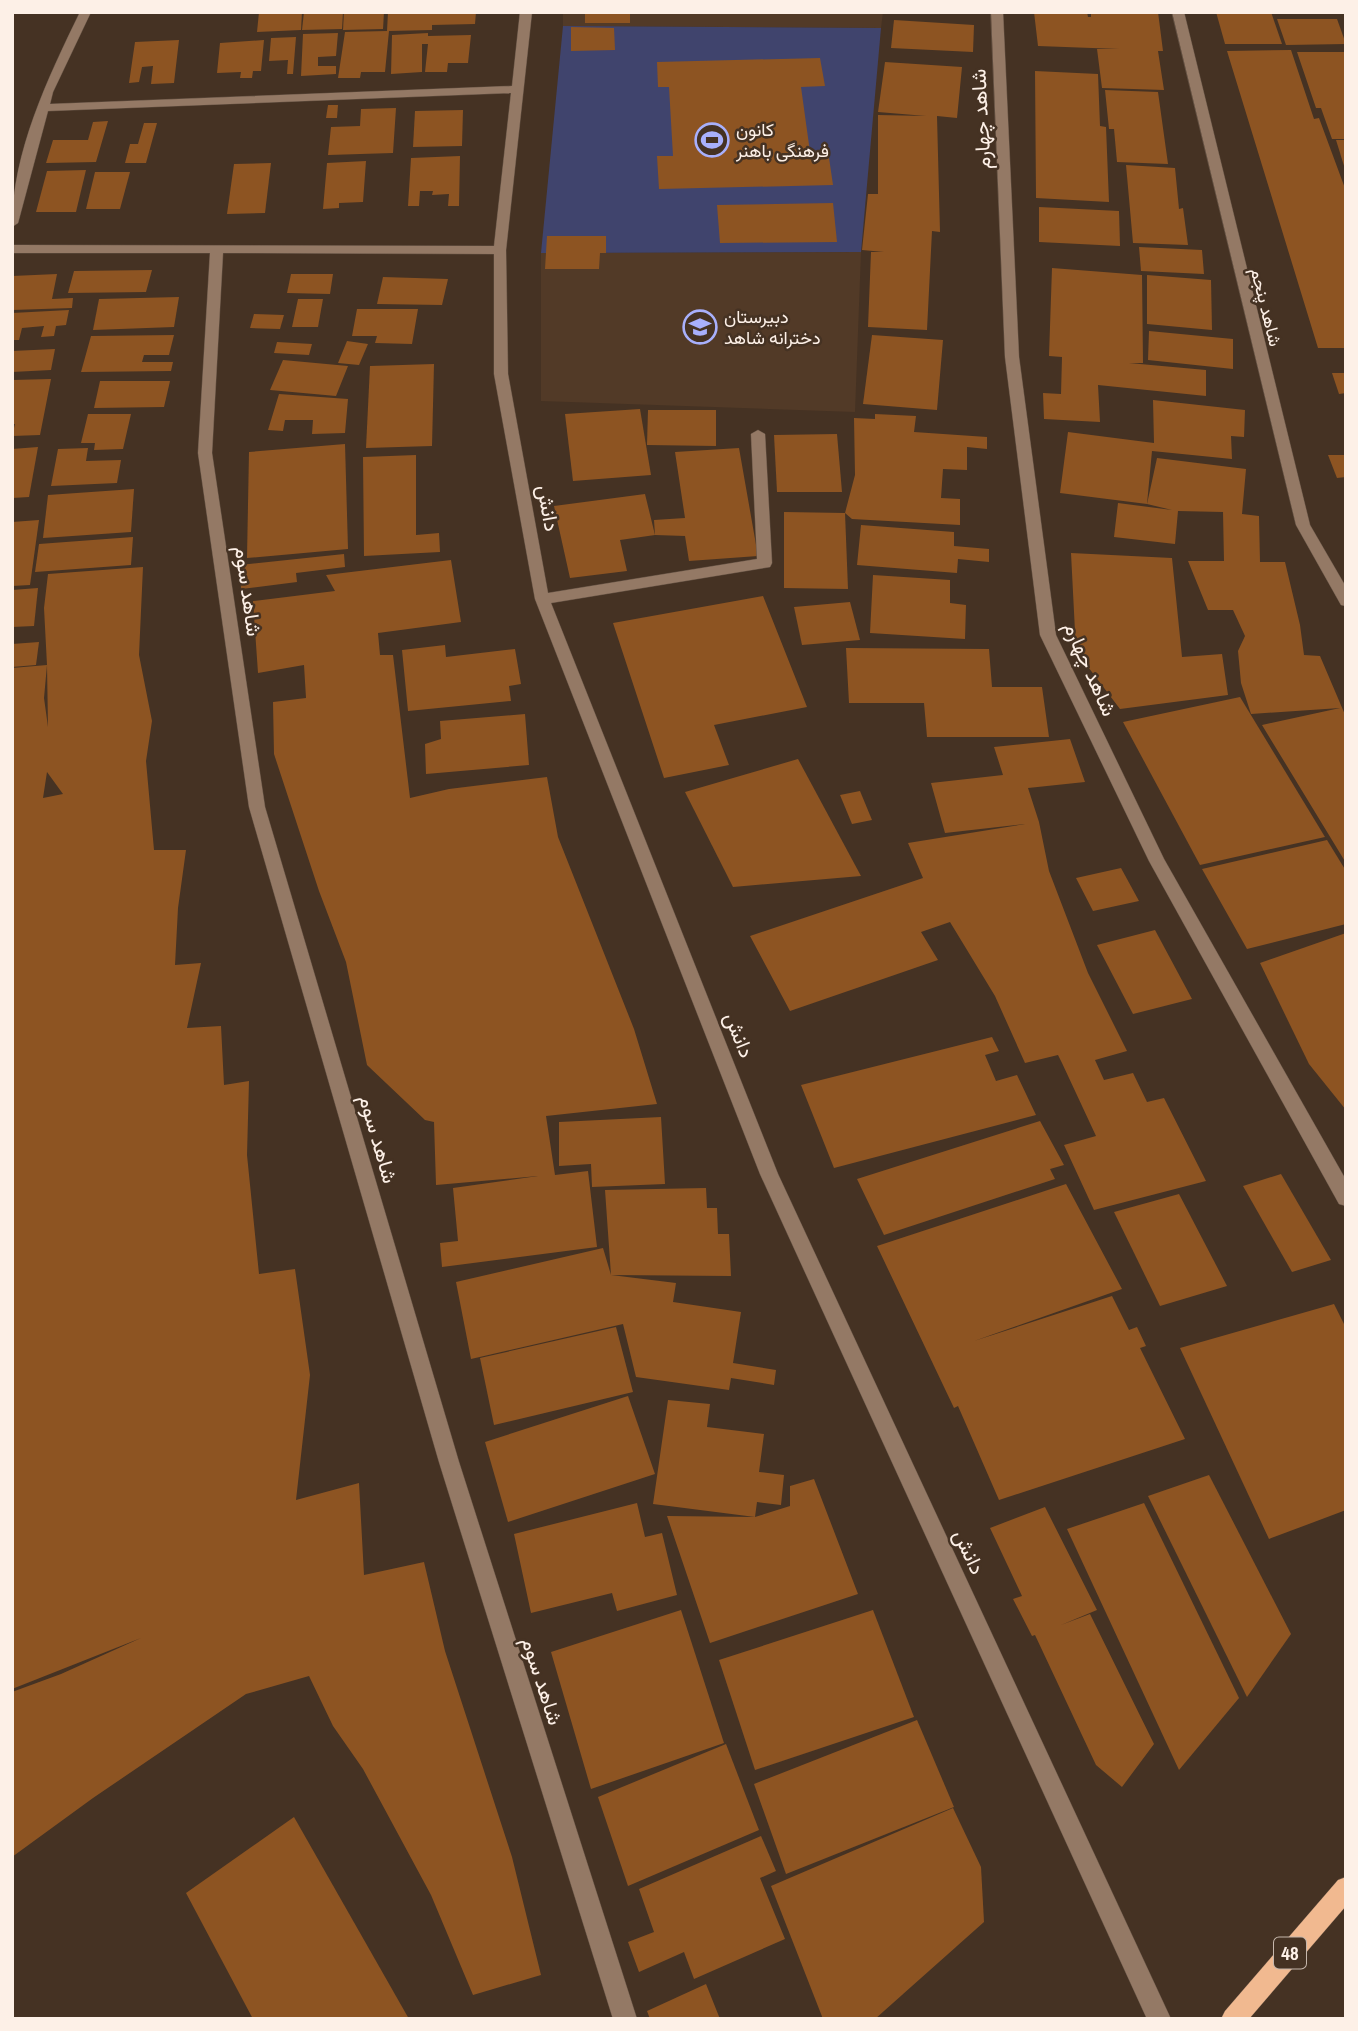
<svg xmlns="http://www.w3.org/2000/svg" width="1358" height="2031" font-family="'Archivo Narrow',Vazirmatn,sans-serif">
	<rect width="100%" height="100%" fill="#453223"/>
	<g fill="#523a27">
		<path d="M563 12H883L881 28 563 26Z"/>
		<path d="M861 252 855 412 541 401V253Z"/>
	</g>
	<path fill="#40446d" d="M563 26 881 28 861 252 541 253Z"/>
	<g fill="#8d5422" fill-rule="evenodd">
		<path d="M259 12H302L301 30 257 32Z"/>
		<path d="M304 12H343L342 29 302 30Z"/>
		<path d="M344 12H384L383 29 343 30Z"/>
		<path d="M388 12H476L475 24 432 25V30L389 31 385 72H361L360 78H338L345 32 387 31Z"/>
		<rect x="585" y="12" width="45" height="11"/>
		<path d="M1034 12H1087L1088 17H1091V12H1158L1163 51H1158L1164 90 1102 88 1097 49H1119L1038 46Z"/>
		<path d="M1216 12H1271L1282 44H1225Z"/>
		<path d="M1277 19H1337L1346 44 1286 45Z"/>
		<path d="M894 20 974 25 973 52 891 48Z"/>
		<path d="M571 27 614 28 615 50 571 51Z"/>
		<path d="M338 33 336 56 318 57V66H336V74L301 76 303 34Z"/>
		<path d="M428 33V36L471 35 468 63H448L447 72H425L428 44H422V72L391 74 392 35Z"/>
		<path d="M296 37 293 74H287L288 60 269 61 271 38Z"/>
		<path d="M179 40 174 83 151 84 153 66 142 67 139 82 129 83 135 42Z"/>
		<path d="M264 40 261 71H253L252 78H240L241 72 217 73 220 43Z"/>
		<path d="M1291 50 1314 119 1319 118 1346 191V348H1318L1227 51Z"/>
		<path d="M1297 52H1346V139H1332L1321 108H1316Z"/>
		<path d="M820 58 825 86 801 87 810 152 828 151 833 185 659 189 657 156H673L669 87H658L657 62Z"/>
		<path d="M885 62 962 67 957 118 937 116 940 232 932 231 927 330 868 327 871 252H884L862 250 868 194H878V115L926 116 878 112Z"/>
		<path d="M1035 71 1098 74 1100 126 1106 127 1109 202 1036 198Z"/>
		<path d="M1105 90 1158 92 1168 164 1117 162 1114 129H1109Z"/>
		<path d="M328 105H338L337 118H326Z"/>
		<path d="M396 108 393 153 328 155 331 127 360 126 361 109Z"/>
		<path d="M463 110 462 146 413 147 415 111Z"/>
		<path d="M108 121 96 162 46 163 53 140H88L93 122Z"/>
		<path d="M144 123H157L146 163H125L130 144H138Z"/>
		<path d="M1336 140H1346V169H1345Z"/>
		<path d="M460 156 459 206H448L449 194 432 195 433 191H420L419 206H408L411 158Z"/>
		<path d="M366 161 363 202 339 203V208L323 209 327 163Z"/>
		<path d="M271 163 265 213 227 214 234 164Z"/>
		<path d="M1126 165 1175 168 1179 209 1183 208 1188 245 1133 243Z"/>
		<path d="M86 170 76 212H36L47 171Z"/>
		<path d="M95 172H130L120 209H86Z"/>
		<path d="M833 203 837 242 720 243 717 205Z"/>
		<path d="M1039 207 1119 211 1120 246 1039 242Z"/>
		<path d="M547 236H606V253H600L599 269H545Z"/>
		<path d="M1139 247 1202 250 1204 274 1141 271Z"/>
		<path d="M1052 268 1142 275 1143 363H1129L1206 370V396L1098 385 1100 422 1044 419 1043 393 1061 394 1062 357 1049 356Z"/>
		<path d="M152 270 146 292 68 293 74 271Z"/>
		<path d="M57 274 52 299 73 298 72 308 12 310V276Z"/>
		<path d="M291 274H333L330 294 287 293Z"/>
		<path d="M1147 275 1211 280 1212 330 1147 324Z"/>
		<path d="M383 277 448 279 442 305 377 304Z"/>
		<path d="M179 297 174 327 93 330 99 299Z"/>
		<path d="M298 299H323L318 327H292Z"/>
		<path d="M357 309H418L412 344 375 343 377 336H352Z"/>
		<path d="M69 310 66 325 56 326 54 336 41 337 44 326 22 328 19 340H12V313Z"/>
		<path d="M254 314 284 315 280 329 250 328Z"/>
		<path d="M1149 331 1233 339V369L1148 360Z"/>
		<path d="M174 335 169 355H144L142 362H173L171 371 81 372 91 336Z"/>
		<path d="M872 335 943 340 937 410 863 404Z"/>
		<path d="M347 341 368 344 359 365 338 363Z"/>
		<path d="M277 342 312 344 309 355 274 353Z"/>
		<path d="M55 349 51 370 12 372V351Z"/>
		<path d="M283 360 348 366 336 396 270 390Z"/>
		<path d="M434 364 432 446 366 448 370 366Z"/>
		<path d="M1332 373H1346V393L1339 394Z"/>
		<path d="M51 379 40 435 12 436 15 424H12V380Z"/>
		<path d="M100 381H170L164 407 94 408Z"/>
		<path d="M279 394 348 399 345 433 312 434 313 420H285L283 431 268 430Z"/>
		<path d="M1153 400 1245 410 1244 437 1231 436 1232 459 1152 451 1147 504 1060 493 1068 432 1154 443Z"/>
		<path d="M640 409 651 475 573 481 565 414Z"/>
		<path d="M648 410H716V446L647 445Z"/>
		<path d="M88 414H131L123 449 94 450 95 443H81Z"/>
		<path d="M875 414 916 416 914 432 987 437V449L967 447V470L943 469 941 498 960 499V525L852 519 845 513 855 475 854 418 875 419Z"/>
		<path d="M837 434 842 492H777L774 435Z"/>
		<path d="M345 444 348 549 247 558 249 452Z"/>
		<path d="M38 447 29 497 12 498V449Z"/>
		<path d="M88 448 86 461 121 460 117 483 51 486 58 449Z"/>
		<path d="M739 448 758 556 689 561 685 536 655 535 654 520 685 518 675 452Z"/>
		<path d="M416 455V535L439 533 440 552 364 556 363 457Z"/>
		<path d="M1328 455H1346V477L1337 478Z"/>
		<path d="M1157 458 1246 469 1242 514 1259 516 1260 562H1285L1300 625 1304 655 1320 656 1346 717V863L1262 725 1340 708 1251 714 1241 683 1238 651 1245 636 1233 610H1208L1188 561H1224L1223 512 1178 511 1175 544 1114 537 1118 503 1172 510 1147 504Z"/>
		<path d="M134 489 131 532 43 538 48 495Z"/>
		<path d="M645 494 655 535 620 540 627 571 570 578 554 506Z"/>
		<path d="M784 512 845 513 848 589 784 588Z"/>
		<path d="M39 520 30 585 12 586V522Z"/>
		<path d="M861 525 954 532V546L989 549V562L958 559 957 573 857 565Z"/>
		<path d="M133 537 131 565 35 572 39 544Z"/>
		<path d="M1071 553 1172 558 1182 657 1222 654 1228 695 1120 709 1076 651Z"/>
		<path d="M344 554 345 567 296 573 297 582 241 589 240 565Z"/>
		<path d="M451 560 461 622 378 633 380 655H393L410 798 449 789 547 777 558 837 634 1029 657 1104 546 1116 555 1175 588 1171 597 1247 442 1267 440 1243 458 1241 453 1188 538 1176 436 1185 434 1122 425 1120 367 1065 346 962 319 891 274 754 273 702 306 698 304 665 258 673 253 601 335 591 326 575Z"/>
		<path d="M143 567 139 655 152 721 146 761 154 850H186L178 908 175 965 201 963 187 1028 221 1026 224 1085 249 1081 247 1155 259 1274 295 1269 310 1375 296 1500 359 1483 364 1575 424 1562 445 1651 512 1857 541 1975 473 1995 431 1895 363 1769 333 1726 309 1676 246 1694 93 1798 12 1857V1692L61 1674 141 1638 12 1689V668L47 665 44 698 48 727 47 665 44 608 48 574ZM47 772 63 794 43 798Z"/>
		<path d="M873 575 950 580V603L966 605 965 639 870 633Z"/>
		<path d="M38 588 34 626 12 627V590Z"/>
		<path d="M763 596 807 707 714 725 729 765 664 778 613 623Z"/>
		<path d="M850 602 860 640 802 645 794 607Z"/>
		<path d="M39 642 36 665 12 667V644Z"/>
		<path d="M445 645 446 657 515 649 521 684 509 686 511 701 408 711 402 650Z"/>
		<path d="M846 648 989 649 992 687H1042L1049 737H927L924 703H849Z"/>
		<path d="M1240 697 1325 837 1200 865 1123 722Z"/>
		<path d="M525 714 529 765 426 774 425 744 441 739 440 721Z"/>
		<path d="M1070 739 1085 782 1028 788 1039 822 1049 871 1088 973 1127 1051 1095 1060 1104 1080 1133 1073 1147 1102 1164 1098 1206 1181 1094 1210 1064 1145 1096 1136 1062 1063 1058 1055 1025 1063 995 996 950 922 921 932 938 960 790 1011 750 936 923 878 908 843 1025 824 945 833 931 783 1003 775 994 747Z"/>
		<path d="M798 759 861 876 733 887 685 792Z"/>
		<path d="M860 791 872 820 852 824 840 795Z"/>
		<path d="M1327 840 1346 871V924L1247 949 1202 869Z"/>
		<path d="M1121 868 1139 901 1093 911 1076 878Z"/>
		<path d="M1155 930 1192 999 1133 1014 1097 945Z"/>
		<path d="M1346 933V1110L1309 1064 1260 963Z"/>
		<path d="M992 1037 999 1051 985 1055 996 1081 1017 1075 1036 1115 834 1168 801 1085Z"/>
		<path d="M661 1117 665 1184 592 1187 591 1164 559 1166V1122Z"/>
		<path d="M1040 1121 1064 1165 1050 1169 1055 1179 884 1235 857 1179Z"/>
		<path d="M1281 1174 1331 1260 1292 1272 1243 1186Z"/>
		<path d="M1066 1184 1122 1289 974 1341 1112 1296 1129 1330 1137 1327 1146 1346 1140 1348 1185 1439 999 1500 958 1406 954 1408 877 1246Z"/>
		<path d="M706 1188 707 1208H717L718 1234H729L731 1276 611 1275 676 1283 673 1302 741 1312 733 1363 776 1370 774 1385 731 1378 729 1390 636 1377 623 1324 471 1359 456 1282 603 1248 611 1275 605 1190Z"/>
		<path d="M1179 1194 1227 1286 1160 1306 1114 1212Z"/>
		<path d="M1334 1304 1346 1328V1510L1269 1539 1180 1348Z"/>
		<path d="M616 1327 633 1392 494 1425 480 1358Z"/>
		<path d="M628 1396 655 1474 508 1522 485 1442Z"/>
		<path d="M668 1400 710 1404 707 1427 764 1434 759 1472 784 1475 781 1505 757 1502 755 1517 790 1506V1486L814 1479 858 1594 710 1643 667 1516 755 1517 653 1504Z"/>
		<path d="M1209 1475 1291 1634 1247 1697 1148 1496Z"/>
		<path d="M637 1503 645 1537 662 1533 677 1595 617 1611 612 1593 531 1613 514 1534Z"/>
		<path d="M1144 1503 1239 1698 1179 1770 1067 1529Z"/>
		<path d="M1045 1507 1097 1610 1061 1625 1090 1614 1154 1744 1122 1787 1096 1765 1035 1635 1032 1636 1013 1599 1022 1596 990 1528Z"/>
		<path d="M681 1610 724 1743 591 1789 551 1652Z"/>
		<path d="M873 1610 914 1717 755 1770 719 1660Z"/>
		<path d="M917 1720 954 1807 786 1874 754 1784Z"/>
		<path d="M726 1744 759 1830 628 1886 598 1797Z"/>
		<path d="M953 1808 981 1867 984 1922 875 2019H823L771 1886Z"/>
		<path d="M294 1817 409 2019H253L186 1893Z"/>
		<path d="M761 1836 776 1871 760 1878 785 1939 694 1979 684 1952 639 1972 628 1942 654 1932 639 1889Z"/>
		<path d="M706 1984 720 2019H650L647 2011Z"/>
	</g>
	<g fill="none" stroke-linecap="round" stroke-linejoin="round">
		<defs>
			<g id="minor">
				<path d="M80 12H91L53 92 50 104 512 86 520 12H532L506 250 508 374 548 593 757 559 751 434 758 430 765 434 772 563 770 567 551 603 778 1174 1171 2019H1147L760 1174 535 599 494 374V254L223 253 212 453 265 807 459 1462 637 2019H613L439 1462 249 807 198 453 210 253H12V245L494 246 511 93 48 111 18 223 12 227C12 152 48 78 80 12Z"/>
				<path d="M991 12H1003L1019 357 1056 635 1164 859 1346 1180V1206L1339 1204 1149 861 1040 635 1005 357Z"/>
				<path d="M1172 12H1184L1310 525 1346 587V606L1341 605 1296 525Z"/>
			</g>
			<path id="major" d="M1346 1877V1906L1249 2019H1221L1225 2011 1338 1880Z"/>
		</defs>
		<use href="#minor" stroke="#625042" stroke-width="1"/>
		<use href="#major" stroke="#625042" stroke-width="1"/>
		<use href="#minor" fill="#947965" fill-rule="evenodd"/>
		<use href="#major" fill="#f1b990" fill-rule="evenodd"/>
	</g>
	<defs>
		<symbol id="stadium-ring" viewBox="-11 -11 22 22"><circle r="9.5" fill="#453223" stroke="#a8b0fc" stroke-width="1.5"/><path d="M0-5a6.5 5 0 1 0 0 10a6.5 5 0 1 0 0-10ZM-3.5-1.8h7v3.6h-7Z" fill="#a8b0fc"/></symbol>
		<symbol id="school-ring" viewBox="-11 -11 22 22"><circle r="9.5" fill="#453223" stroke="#a8b0fc" stroke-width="1.5"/><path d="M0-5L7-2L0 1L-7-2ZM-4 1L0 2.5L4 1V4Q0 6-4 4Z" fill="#a8b0fc"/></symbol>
	</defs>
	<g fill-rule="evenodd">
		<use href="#stadium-ring" x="693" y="121" width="38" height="38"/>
		<use href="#school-ring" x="681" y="308" width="38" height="38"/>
	</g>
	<g text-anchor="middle" stroke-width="5" stroke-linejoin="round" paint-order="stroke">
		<g font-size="18" fill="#fdf0e7" stroke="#453223" text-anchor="start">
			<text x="736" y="136">کانون<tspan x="736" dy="21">فرهنگی باهنر</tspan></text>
			<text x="724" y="323">دبیرستان<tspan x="724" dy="21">دخترانه شاهد</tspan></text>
		</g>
		<g font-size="18" fill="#fdf0e7" stroke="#453223">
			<text transform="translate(1266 307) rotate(76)" y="6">شاهد پنجم</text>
		</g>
		<rect fill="#453223" stroke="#c6b7ac" stroke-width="2" x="1274" y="1937.5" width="32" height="31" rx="5"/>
		<g font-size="19" font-weight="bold" fill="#fdf0e7">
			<text x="1290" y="1960">48</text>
		</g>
		<g font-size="21" fill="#fdf0e7" stroke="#453223">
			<text transform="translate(981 119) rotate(-93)" y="7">شاهد چهارم</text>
			<text transform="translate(548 508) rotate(80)" y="7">دانش</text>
			<text transform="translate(248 591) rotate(82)" y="7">شاهد سوم</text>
			<text transform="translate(1090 669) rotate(66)" y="7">شاهد چهارم</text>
			<text transform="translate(739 1035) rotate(68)" y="7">دانش</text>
			<text transform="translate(378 1139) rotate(74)" y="7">شاهد سوم</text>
			<text transform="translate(969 1552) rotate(65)" y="7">دانش</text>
			<text transform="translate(542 1681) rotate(72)" y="7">شاهد سوم</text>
		</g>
	</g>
	<rect width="1358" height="2031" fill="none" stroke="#fdf0e7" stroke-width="28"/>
</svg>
